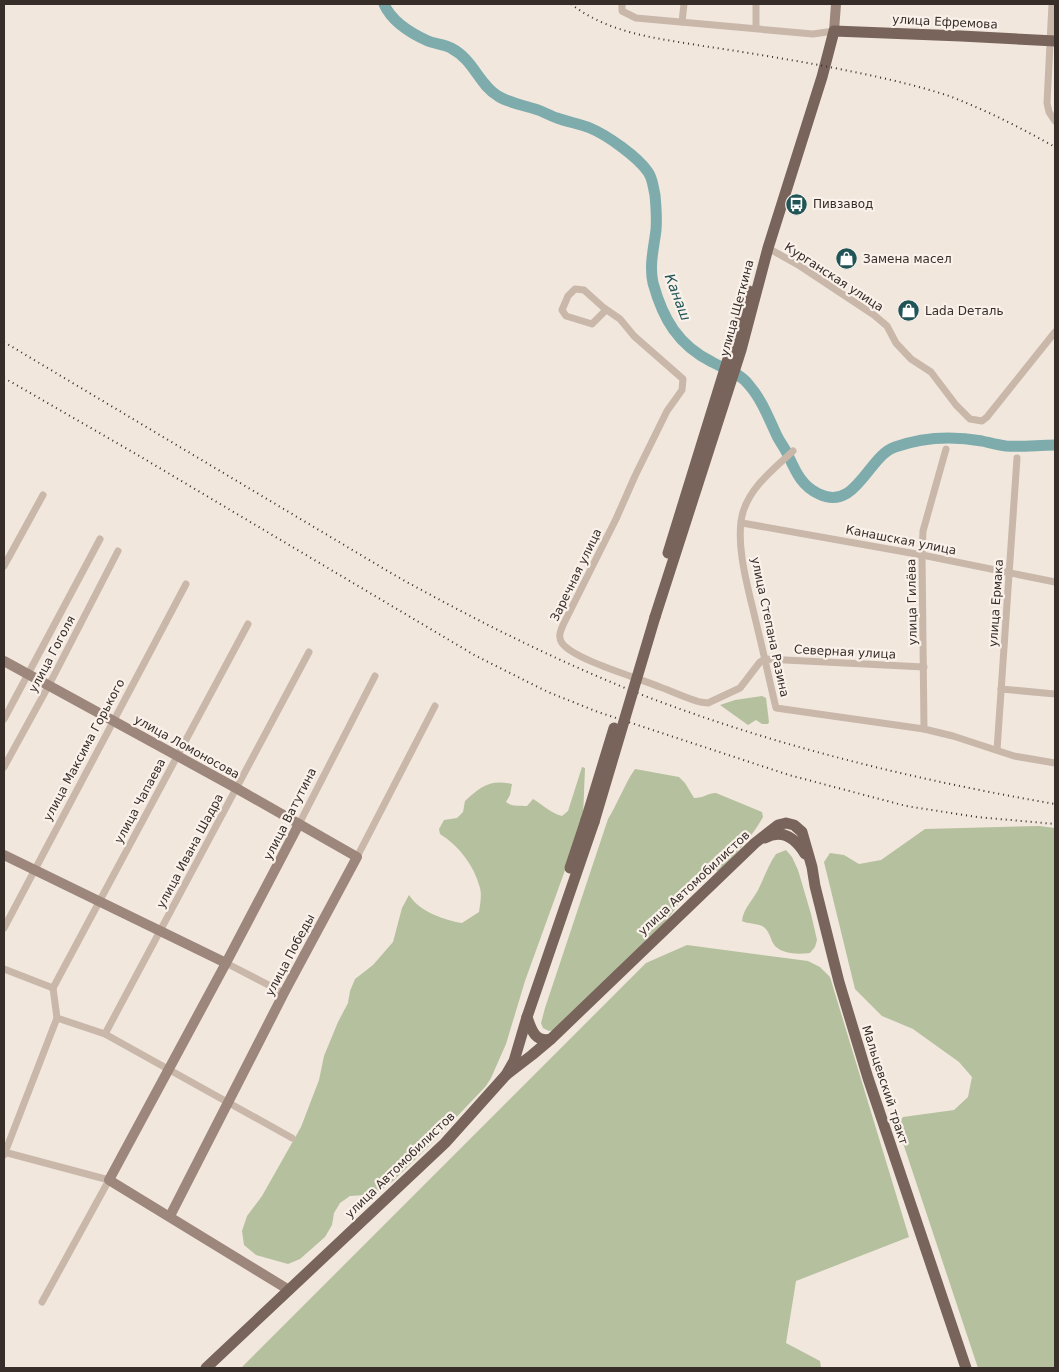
<svg xmlns="http://www.w3.org/2000/svg" width="1059" height="1372" font-family="'DejaVu Sans',sans-serif">
	<rect width="100%" height="100%" fill="#f1e7dd"/>
	<g fill="#b5c09e">
		<path d="M762 696 766 698 769 722 768 724H762L756 720 748 725 720 705 735 700Z"/>
		<path d="M582 767 585 768 583 817 577 837 525 981 506 1044 491 1078 486 1086 429 1146 392 1182 378 1192 366 1195 350 1196 340 1203 334 1213 332 1225 325 1237 300 1259 288 1264 256 1255 244 1245 242 1231 247 1216 262 1196 301 1127 319 1080 324 1056 338 1022 348 1003 350 991 355 979 373 965 393 942 402 908 409 895C420 912 444 920 462 923L479 912C480 905 482 895 480 888 474 865 459 846 440 834L439 829 444 820 457 818 463 812 465 801C480 787 490 779 512 784L510 795 506 802C512 807 520 805 527 806L533 799C543 805 551 813 562 816L568 811Z"/>
		<path d="M635 769 679 777 685 783 694 798C704 798 708 793 716 793L762 812 763 817C751 838 736 854 719 871L700 872 692 878 686 893 668 919 555 1030 549 1031 543 1028 541 1023 545 1008 608 819C618 803 624 785 635 769Z"/>
		<path d="M1039 826 1055 828V1368H978L897 1125 903 1117 954 1110 968 1097 972 1077 959 1062 913 1029 882 1016 855 989 824 862 830 853 844 855 859 864 881 860 925 829Z"/>
		<path d="M786 850 792 857 798 870 811 914 817 940 815 947 810 953C799 954 784 955 775 946 770 940 770 930 762 926 756 923 748 924 742 921 743 908 755 898 760 886 765 875 769 864 776 854Z"/>
		<path d="M687 945 808 961 820 967 830 977 909 1237 796 1281 786 1343 820 1361 821 1368H241L646 963Z"/>
	</g>
	<g fill="none" stroke-linecap="round" stroke-linejoin="round">
		<path stroke="#7eacad" stroke-width="11" d="M384 4C392 22 410 33 428 41 435 44 444 44 451 48 474 60 479 85 498 96 509 103 523 105 535 109 543 111 550 116 557 118 568 122 580 124 590 128 607 135 638 157 648 172 653 179 653 187 655 195 656 206 657 218 656 230 654 247 649 265 653 283 663 319 678 345 712 362 725 369 740 373 749 385 762 400 769 419 777 436 780 442 784 447 787 453 795 470 801 486 819 494 856 512 868 456 895 447 923 437 954 436 982 441 991 443 998 445 1006 446 1022 447 1039 445 1055 445"/>
		<g stroke="#c9b7aa" stroke-width="7">
			<path d="M622 4V11L636 18 813 34 834 31"/>
			<path d="M1052 4 1047 103 1049 112 1055 121"/>
			<path d="M682 22 684 4"/>
			<path d="M756 28V4"/>
			<path d="M768 248 800 266 874 315 887 326 896 343 911 359 931 372 956 405 970 419 982 421 987 417 1055 332"/>
			<path d="M606 310 592 324 566 316 562 310 568 296 575 289 584 290 604 308 620 319 634 336 683 379 682 390 667 411 635 476 616 519 563 625C560 632 558 637 562 643 574 660 639 678 660 687 674 692 686 698 700 702L708 703 740 688 760 662 765 659 924 667"/>
			<path d="M793 451C774 469 751 486 743 512 734 543 749 591 756 622 763 650 769 679 776 708L924 729 953 736 1014 756 1055 763"/>
			<path d="M742 523 922 555 1055 582"/>
			<path d="M4 566 43 495"/>
			<path d="M1001 689 1055 694"/>
			<path d="M4 719 100 539"/>
			<path d="M924 729 922 555 923 531 946 449"/>
			<path d="M997 750 1017 458"/>
			<path d="M4 767 49 685 118 551"/>
			<path d="M299 824 375 676"/>
			<path d="M357 857 435 706"/>
			<path d="M4 928 186 584"/>
			<path d="M226 963 284 993"/>
			<path d="M4 969 53 988"/>
			<path d="M53 988 248 624"/>
			<path d="M53 988 57 1018 105 1034 292 1138"/>
			<path d="M105 1034 309 652"/>
			<path d="M4 1152 109 1180 42 1302"/>
			<path d="M4 1155 57 1018"/>
		</g>
		<g stroke="#9d867b" stroke-width="10">
			<path d="M834 31 836 4"/>
			<path d="M4 661 236 788 357 857 285 991 170 1216"/>
			<path d="M4 855 226 963"/>
			<path d="M289 1290 109 1180 226 963 299 824"/>
		</g>
		<g stroke="#78645b" stroke-width="11">
			<path d="M668 553 749 291"/>
			<path d="M655 617 741 350 768 248 822 77 834 31 961 36 1055 41"/>
			<path d="M765 838C783 828 796 839 805 854"/>
			<path d="M570 868 586 820"/>
			<path d="M527 1017C531 1029 535 1043 551 1039"/>
			<path d="M506 1075 532 1055 551 1039 755 843 778 825 786 823 794 825 802 832 812 867 815 886 839 982 868 1078 966 1368"/>
			<path d="M206 1368 445 1143 506 1075 514 1061 527 1017 594 822"/>
		</g>
		<g stroke="#372d29" stroke-width="2" stroke-dasharray="1 4" stroke-linecap="butt">
			<path d="M571 4C610 34 656 38 703 46 738 51 773 57 808 63 855 72 904 81 949 96 986 110 1021 128 1055 147"/>
			<path d="M4 342 396 576C477 621 559 662 645 696 778 747 916 780 1055 804"/>
			<path d="M4 378 136 454 476 656 548 692 598 712 789 775 906 806 977 817 1055 824"/>
		</g>
		<g stroke="#78645b" stroke-width="11">
			<path d="M586 820 614 728"/>
			<path d="M594 822 655 617"/>
		</g>
	</g>
	<defs>
		<symbol id="bus-disc" viewBox="-11 -11 22 22"><circle r="9.5" fill="#205456" stroke="#f9f1ea"/><path d="M-5-6H5V4H4V6H2V4H-2V6H-4V4H-5ZM-3.5-4V0h7V-4ZM-3.5 1.2v1.5H-2V1.2ZM2 1.2v1.5H3.5V1.2Z" fill="#fff"/></symbol>
		<symbol id="shop-disc" viewBox="-11 -11 22 22"><circle r="9.5" fill="#205456" stroke="#f9f1ea"/><path d="M-5-2.5h2.3a2.7 3.5 0 0 1 5.4 0H5L5.5 6h-11ZM-1.5-2.5h3a1.5 2.3 0 0 0-3 0Z" fill="#fff"/></symbol>
	</defs>
	<g fill-rule="evenodd">
		<use href="#bus-disc" x="784" y="192" width="25" height="25"/>
		<use href="#shop-disc" x="834" y="246" width="25" height="25"/>
		<use href="#shop-disc" x="896" y="298" width="25" height="25"/>
	</g>
	<g text-anchor="middle" stroke-width="4.5" stroke-linejoin="round" paint-order="stroke">
		<g font-size="12" fill="#372d29" stroke="#f9f1ea">
			<text transform="translate(945 22) rotate(3)" y="4">улица Ефремова</text>
			<text transform="translate(834 277) rotate(33)" y="4">Курганская улица</text>
			<text transform="translate(737 308) rotate(-75)" y="4">улица Щеткина</text>
			<text transform="translate(901 540) rotate(11)" y="4">Канашская улица</text>
			<text transform="translate(576 575) rotate(-64)" y="4">Заречная улица</text>
			<text transform="translate(912 602) rotate(-91)" y="4">улица Гилёва</text>
			<text transform="translate(996 603) rotate(-86)" y="4">улица Ермака</text>
			<text transform="translate(770 627) rotate(78)" y="4">улица Степана Разина</text>
			<text transform="translate(845 652) rotate(3)" y="4">Северная улица</text>
			<text transform="translate(52 654) rotate(-62)" y="4">улица Гоголя</text>
			<text transform="translate(187 747) rotate(29)" y="4">улица Ломоносова</text>
			<text transform="translate(84 750) rotate(-62)" y="4">улица Максима Горького</text>
			<text transform="translate(140 801) rotate(-62)" y="4">улица Чапаева</text>
			<text transform="translate(290 814) rotate(-63)" y="4">улица Ватутина</text>
			<text transform="translate(190 851) rotate(-62)" y="4">улица Ивана Шадра</text>
			<text transform="translate(694 883) rotate(-43)" y="4">улица Автомобилистов</text>
			<text transform="translate(290 955) rotate(-62)" y="4">улица Победы</text>
			<text transform="translate(885 1085) rotate(72)" y="4">Мальцевский тракт</text>
			<text transform="translate(400 1165) rotate(-44)" y="4">улица Автомобилистов</text>
		</g>
		<g font-size="12" fill="#372d29" stroke="#f9f1ea" text-anchor="start">
			<text x="813" y="208">Пивзавод</text>
			<text x="863" y="263">Замена масел</text>
			<text x="925" y="315">Lada Dеталь</text>
		</g>
		<g font-size="14" font-style="italic" fill="#205456" stroke="#f9f1ea">
			<text transform="translate(678 297) rotate(69)" y="5">Канаш</text>
		</g>
	</g>
	<rect width="1059" height="1372" fill="none" stroke="#372d29" stroke-width="10"/>
</svg>
